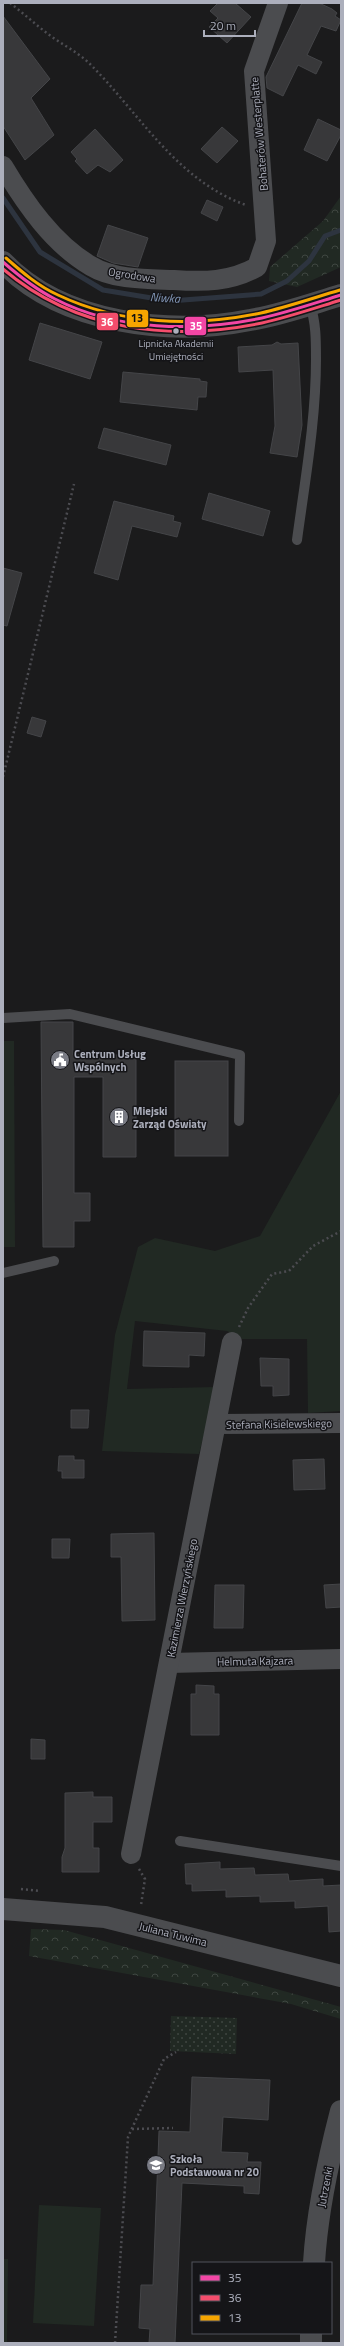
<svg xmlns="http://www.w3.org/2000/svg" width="344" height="2346" font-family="'Titillium Web',sans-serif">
	<defs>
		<pattern id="forest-crowns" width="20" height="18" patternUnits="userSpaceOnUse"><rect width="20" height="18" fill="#212923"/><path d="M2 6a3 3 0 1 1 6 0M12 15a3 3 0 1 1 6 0" fill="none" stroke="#3f4641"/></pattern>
		<pattern id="park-dots" width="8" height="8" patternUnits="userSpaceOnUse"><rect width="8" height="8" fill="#212923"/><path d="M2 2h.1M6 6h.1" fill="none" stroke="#3f4641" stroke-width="1.8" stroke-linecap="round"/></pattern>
	</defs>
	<rect width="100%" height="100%" fill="#1b1b1c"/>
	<g fill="#212923">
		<path d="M3 1041H14L15 1247H3Z"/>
		<path d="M341 1091V1411L308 1413 307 1339H242L227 1331 135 1321 127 1389 216 1387 199 1454 102 1451 115 1335 138 1247 155 1238 215 1251 260 1236Z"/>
		<path d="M39 2205 101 2208 94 2326 33 2323Z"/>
		<path d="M3 2259H8L7 2343H3Z"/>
	</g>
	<g fill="url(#forest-crowns)">
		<path d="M341 196V267L297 287 269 281 270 267 323 221Z"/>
		<path d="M31 1929 64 1930 341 2007V2019L291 2004 29 1956Z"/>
	</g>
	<path fill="url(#park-dots)" d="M171 2016 237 2018 236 2054 170 2051Z"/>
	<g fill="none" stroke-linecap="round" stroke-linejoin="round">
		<path stroke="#2d343f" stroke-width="5" d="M3 198 40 252 103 290 170 301 261 294 287 281 309 261 325 236 341 230"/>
	</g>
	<g fill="#38383a" stroke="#444548">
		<path d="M218 3H235L251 17 227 43 209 27 218 18 210 11Z"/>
		<path d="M302 3H319L332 9 337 13 335 16 341 20 336 31 321 26 307 55 322 62 316 74 298 65 283 96 267 88 266 77Z"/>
		<path d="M3 16 50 79 31 98 54 135 25 160 3 126Z"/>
		<path d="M318 119 341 130V135L327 161 304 150Z"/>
		<path d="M222 127 238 141 217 163 201 149Z"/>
		<path d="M95 129 123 160 110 172 98 165 87 174 75 161 77 159 71 152Z"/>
		<path d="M207 200 223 207 217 221 201 213Z"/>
		<path d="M108 225 148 238 138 267 113 263 97 256Z"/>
		<path d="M40 323 102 342 90 379 29 360Z"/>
		<path d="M277 342 281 344 298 343 302 425 297 457 270 453 275 426 273 370 239 372 238 347 272 345Z"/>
		<path d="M123 372 200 379V381L207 382 206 397H198L197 410 120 402Z"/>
		<path d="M104 428 171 445 166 465 98 448Z"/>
		<path d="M209 493 270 511 263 536 202 519Z"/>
		<path d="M114 501 174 516 173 521 181 523 177 537 132 526 118 580 94 573Z"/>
		<path d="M3 568 22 573 7 626 3 625Z"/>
		<path d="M32 717 46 721 41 737 27 733Z"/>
		<path d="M41 1022H73V1055H136V1157H103V1077H74V1193H90V1221H74V1247H43Z"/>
		<rect x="175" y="1061" width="53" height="95"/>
		<path d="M144 1331 205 1333 204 1356 189 1355V1367L143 1366Z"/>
		<path d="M260 1358 289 1359V1395L273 1396V1386H261Z"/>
		<path d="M71 1410H89L88 1428H71Z"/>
		<path d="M59 1456H74V1460H84V1478H62V1471H58Z"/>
		<path d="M324 1459 325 1489 294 1490 293 1460Z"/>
		<path d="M154 1533 155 1620 122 1621 121 1557H111V1534Z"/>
		<path d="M52 1539H70L69 1558H52Z"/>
		<path d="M341 1584V1607L326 1608 324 1585Z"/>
		<path d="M215 1585H244L243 1628H214Z"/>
		<path d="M196 1685 214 1686V1694H219V1735H191V1694H196Z"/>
		<path d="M31 1739 45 1740V1759H31Z"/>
		<path d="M93 1792V1797H112V1822H93V1848H99V1872H62V1857L65 1848V1793Z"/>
		<path d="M220 1862V1869L254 1868 255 1875 288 1874 289 1881 323 1879V1886L341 1885V1931L329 1932 328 1906 295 1908V1901L260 1902V1896L226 1897V1890L192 1891V1884H186L185 1864Z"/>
		<path d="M192 2077 270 2080 268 2120 223 2117 221 2152 248 2153 247 2162H261L259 2194 244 2193V2186L182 2183 175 2343H149L150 2329 139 2328 141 2285H153L159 2131 190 2132Z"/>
	</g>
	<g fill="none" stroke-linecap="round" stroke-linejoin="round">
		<g stroke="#4c4c51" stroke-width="2.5" stroke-dasharray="2 3" stroke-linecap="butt">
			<path d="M10 3C23 13 35 24 48 34 61 44 78 52 90 64 139 113 177 181 246 205"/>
			<path d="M3 777 74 484"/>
			<path d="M239 1327 248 1308 272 1274 289 1271 313 1246 341 1231"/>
			<path d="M139 1869 145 1879 141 1905"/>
			<path d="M21 1889 40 1891"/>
			<path d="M132 2129 173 2128"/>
			<path d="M115 2343 128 2137 164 2059 176 2052"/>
		</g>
		<g stroke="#4b4c4f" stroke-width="10">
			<path d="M297 540C305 480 316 420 316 359 316 340 316 322 310 305"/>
			<path d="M3 1018 70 1014 240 1055 239 1121"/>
			<path d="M3 1273 54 1261"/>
			<path d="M180 1841 341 1866"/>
		</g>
		<g stroke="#4b4c4f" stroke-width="20">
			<path d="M3 166C25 203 53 244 91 266 114 280 148 279 174 280 204 282 230 282 257 267L266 241 254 71 278 3"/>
			<path d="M217 1424 341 1423"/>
			<path d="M169 1663 341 1659"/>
			<path d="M131 1854 232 1342"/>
		</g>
		<g stroke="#4b4c4f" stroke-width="22">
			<path d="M3 262C62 324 170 336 250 320 281 315 311 304 341 295"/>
			<path d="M3 1909 105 1917 341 1976"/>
			<path d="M314 2263C317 2212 328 2161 341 2111"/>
			<path d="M311 2343V2333"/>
		</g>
		<defs>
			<path id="bus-1" d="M3 262C19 276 35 289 55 299 117 331 195 332 262 318 289 312 315 303 341 295"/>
			<path id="bus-2" d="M3 269C76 331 171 342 262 323 289 317 315 308 341 300"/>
			<path id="bus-3" d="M6 258C22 272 38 286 58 295 121 325 194 327 261 313 287 307 313 298 340 290"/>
		</defs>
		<use href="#bus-1" stroke="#151518" stroke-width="6"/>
		<use href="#bus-2" stroke="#151518" stroke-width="6"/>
		<use href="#bus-3" stroke="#151518" stroke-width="6"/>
		<use href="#bus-1" stroke="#f346a5" stroke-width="3"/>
		<use href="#bus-2" stroke="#f44d6c" stroke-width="3"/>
		<use href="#bus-3" stroke="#f7a600" stroke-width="3"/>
	</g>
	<defs>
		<symbol id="civic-disc" viewBox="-11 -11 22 22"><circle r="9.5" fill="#797b84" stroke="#151518"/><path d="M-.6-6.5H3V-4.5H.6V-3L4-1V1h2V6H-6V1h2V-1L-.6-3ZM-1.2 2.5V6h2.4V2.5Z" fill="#fff"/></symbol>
		<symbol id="building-disc" viewBox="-11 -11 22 22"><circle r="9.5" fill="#797b84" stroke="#151518"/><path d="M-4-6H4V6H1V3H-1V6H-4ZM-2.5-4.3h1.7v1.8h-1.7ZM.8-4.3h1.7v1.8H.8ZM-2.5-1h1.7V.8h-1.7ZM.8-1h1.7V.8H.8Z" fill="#fff"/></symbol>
		<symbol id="school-disc" viewBox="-11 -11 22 22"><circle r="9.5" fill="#797b84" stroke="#151518"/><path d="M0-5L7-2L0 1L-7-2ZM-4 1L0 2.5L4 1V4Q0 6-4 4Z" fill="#fff"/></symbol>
	</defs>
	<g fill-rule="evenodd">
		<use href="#civic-disc" x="49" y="1049" width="22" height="22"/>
		<use href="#building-disc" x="108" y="1106" width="22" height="22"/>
		<use href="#school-disc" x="145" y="2154" width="22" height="22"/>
	</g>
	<circle fill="#acafbc" stroke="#151518" stroke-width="1.5" cx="176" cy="331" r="3.5"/>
	<g text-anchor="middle" stroke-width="3" stroke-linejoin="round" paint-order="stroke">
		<g font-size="10" fill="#acafbc" stroke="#151518">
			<text x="176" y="347">Lipnicka Akademii<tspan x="176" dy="13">Umiejętności</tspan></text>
		</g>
		<g font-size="11" fill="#acafbc" stroke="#151518">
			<text transform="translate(259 134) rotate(-95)" y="4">Bohaterów Westerplatte</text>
			<text transform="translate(132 275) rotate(9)" y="4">Ogrodowa</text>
			<text transform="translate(279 1424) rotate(-1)" y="4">Stefana Kisielewskiego</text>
			<text transform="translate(182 1598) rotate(-79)" y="4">Kazimierza Wierzyńskiego</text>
			<text transform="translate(255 1661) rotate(-1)" y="4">Helmuta Kajzara</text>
			<text transform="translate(173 1934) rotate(14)" y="4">Juliana Tuwima</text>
			<text transform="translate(325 2187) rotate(-79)" y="4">Jutrzenki</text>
		</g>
		<g font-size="11" font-weight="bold" fill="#acafbc" stroke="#151518" text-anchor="start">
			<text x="74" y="1058">Centrum Usług<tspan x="74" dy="13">Wspólnych</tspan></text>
			<text x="133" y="1115">Miejski<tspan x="133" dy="13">Zarząd Oświaty</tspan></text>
			<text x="170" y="2163">Szkoła<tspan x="170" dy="13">Podstawowa nr 20</tspan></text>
		</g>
		<g font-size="12" font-style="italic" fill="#8398b8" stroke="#151518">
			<text transform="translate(165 298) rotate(4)" y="4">Niwka</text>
		</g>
	</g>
	<g stroke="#151518" stroke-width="1.5">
		<rect x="126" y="309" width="23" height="19" rx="4" fill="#f7a600"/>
		<rect x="96" y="312" width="23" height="19" rx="4" fill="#f44d6c"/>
		<rect x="184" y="316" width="23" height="20" rx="4" fill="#f346a5"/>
	</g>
	<g font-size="11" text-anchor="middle" font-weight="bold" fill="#fff">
		<text x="107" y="326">36</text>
		<text x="196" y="330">35</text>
	</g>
	<g font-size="11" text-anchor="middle" font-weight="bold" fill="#111">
		<text x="137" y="322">13</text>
	</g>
	<rect width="344" height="2346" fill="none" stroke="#acafbc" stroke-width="8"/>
	<rect x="192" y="2262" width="140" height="72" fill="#151518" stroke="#51535a"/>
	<rect x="200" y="2275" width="20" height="6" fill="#f346a5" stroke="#51535a"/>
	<text x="228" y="2282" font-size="12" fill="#acafbc">35</text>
	<rect x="200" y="2295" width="20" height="6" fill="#f44d6c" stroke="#51535a"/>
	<text x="228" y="2302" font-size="12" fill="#acafbc">36</text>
	<rect x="200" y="2315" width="20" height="6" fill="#f7a600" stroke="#51535a"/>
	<text x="228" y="2322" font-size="12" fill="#acafbc">13</text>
	<path d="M204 30v6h51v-6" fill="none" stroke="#acafbc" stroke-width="2"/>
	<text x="210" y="30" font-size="12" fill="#acafbc" stroke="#151518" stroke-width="3" paint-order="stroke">20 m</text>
</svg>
